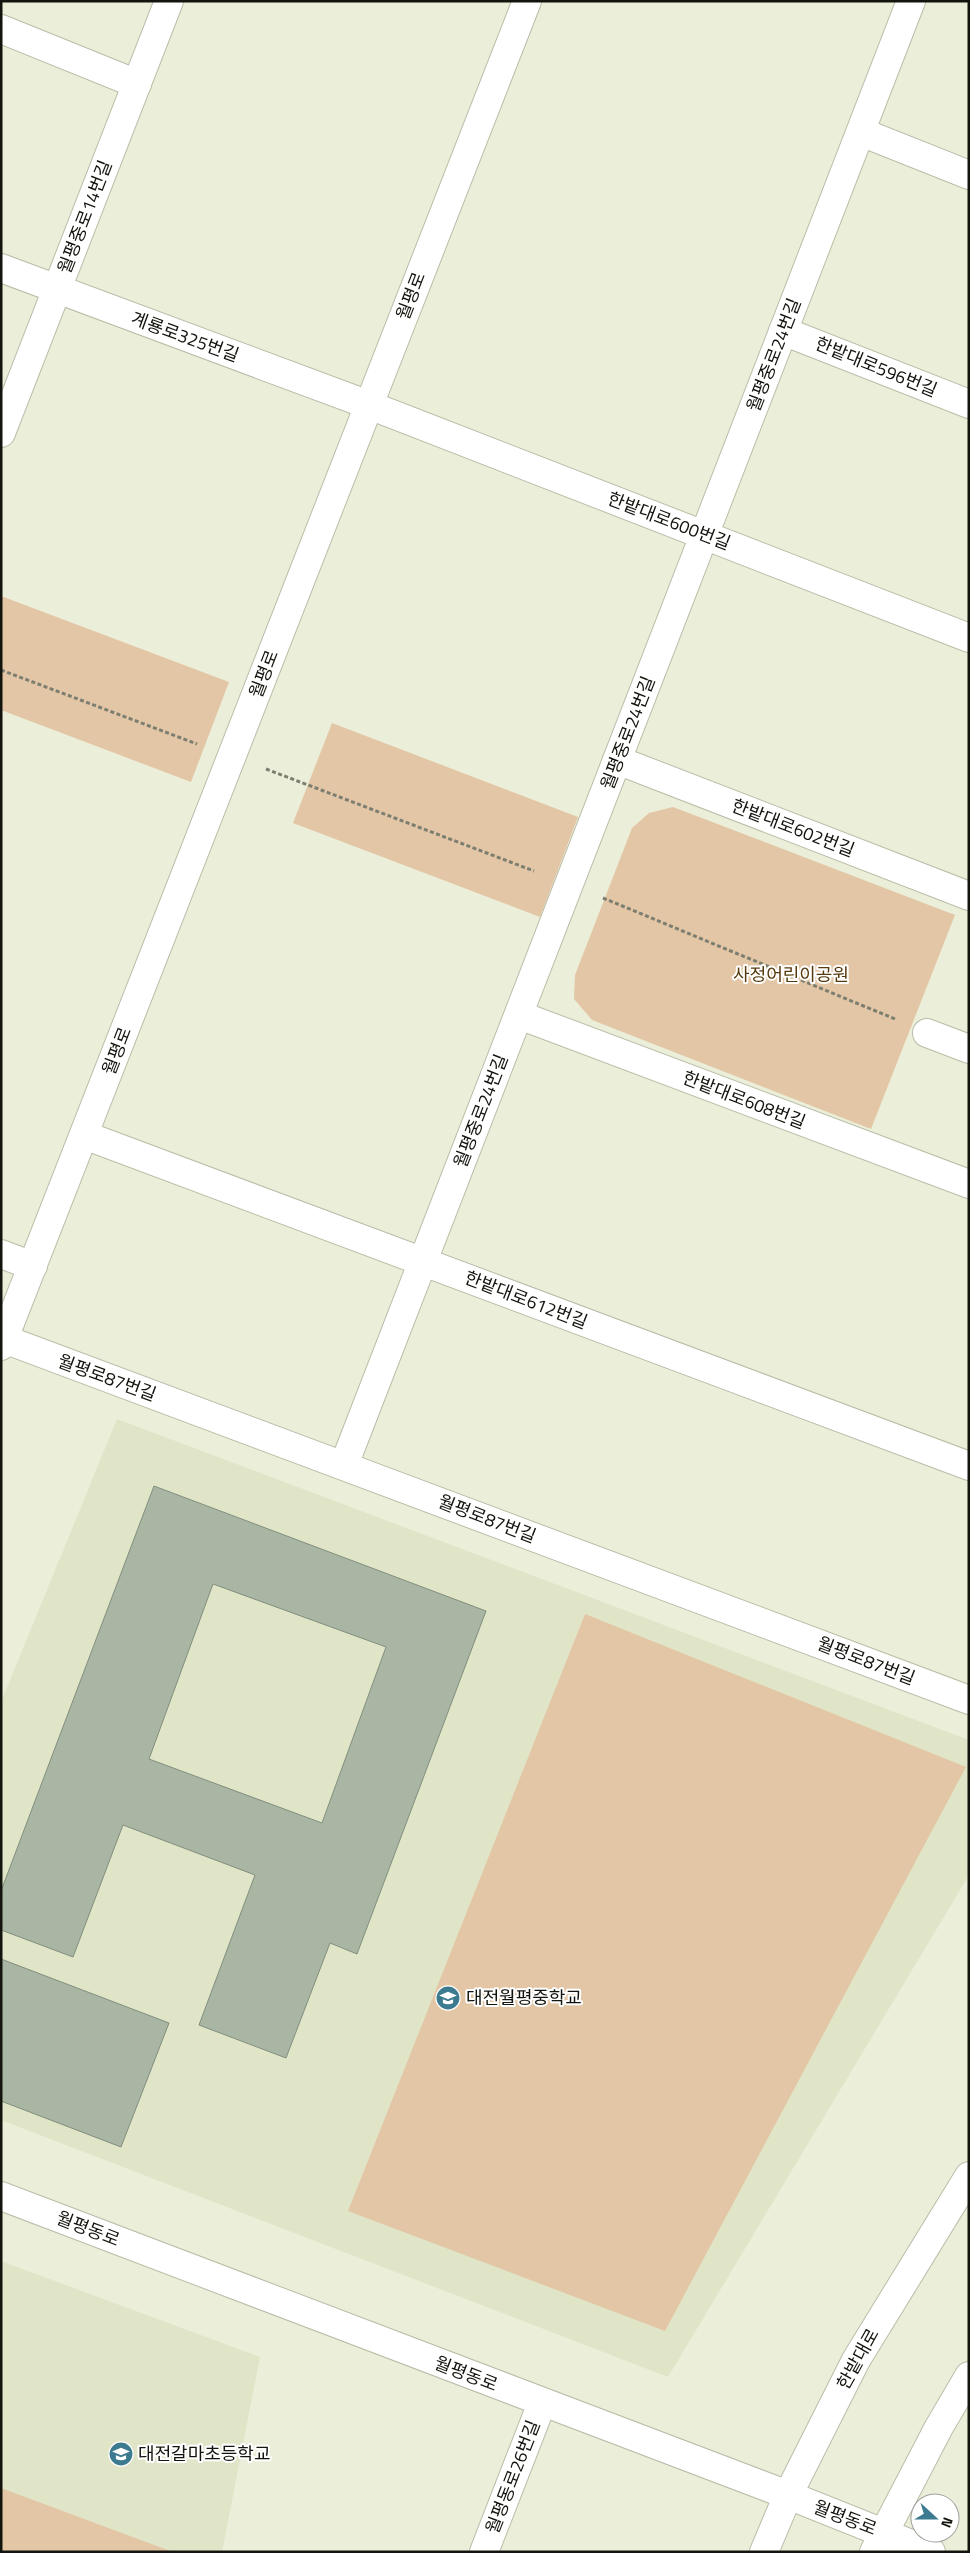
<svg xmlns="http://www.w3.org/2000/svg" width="970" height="2553" font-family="'Titillium Web','Noto Sans KR',sans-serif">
	<rect width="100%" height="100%" fill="#ebefd9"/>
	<g fill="#e0e5c8">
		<path d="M117 1419 969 1740V1875L668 2377 1 2120V1702Z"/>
		<path d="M1 2261 260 2357 222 2552H1Z"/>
	</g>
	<g fill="#e3c6a5">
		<path d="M1 596 229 682 191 782 1 710Z"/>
		<path d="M332 723 578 817 540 917 293 823Z"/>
		<path d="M673 807 955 915 871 1129 592 1020 574 999 575 975 632 828 649 813Z"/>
		<path d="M585 1614 966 1767 665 2331 348 2211Z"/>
		<path d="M1 2488 173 2552H1Z"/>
	</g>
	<g fill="#a9b6a4" stroke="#828e7d" fill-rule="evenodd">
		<path d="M154 1486 486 1611 357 1954 330 1943 286 2058 199 2025 255 1875 123 1825 73 1957 1 1930V1891ZM213 1584 386 1647 322 1823 149 1759Z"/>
		<path d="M1 1959 169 2023 121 2147 1 2101Z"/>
	</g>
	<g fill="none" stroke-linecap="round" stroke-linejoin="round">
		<defs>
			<g id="minor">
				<path d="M1 29 137 84"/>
				<path d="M861 132 969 175"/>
				<path d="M1 268 369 405 969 638"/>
				<path d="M783 331 969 404"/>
				<path d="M1 433 169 1"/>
				<path d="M617 760 969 896"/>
				<path d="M519 1015 969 1184"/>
				<path d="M927 1033 969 1049"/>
				<path d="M84 1135 969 1466"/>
				<path d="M1 1254 33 1266"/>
				<path d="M4 1339 969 1700"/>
				<path d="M1 1346 527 1"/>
				<path d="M344 1465 911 1"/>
				<path d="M1 2196 788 2495 931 2552"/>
				<path d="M484 2552 542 2403"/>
			</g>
			<g id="major">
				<path d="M764 2552 788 2495 856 2360 969 2176"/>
				<path d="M874 2552 939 2427 969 2376"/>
			</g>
		</defs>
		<use href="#minor" stroke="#babda8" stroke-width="30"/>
		<use href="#major" stroke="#babda8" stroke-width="30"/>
		<g stroke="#7c7e70" stroke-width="3" stroke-dasharray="4 2.5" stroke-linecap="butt">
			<path d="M1 670 197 744"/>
			<path d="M266 769 534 871"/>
			<path d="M603 898 895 1019"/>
		</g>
		<use href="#minor" stroke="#fff" stroke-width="28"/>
		<use href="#major" stroke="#fff" stroke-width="28"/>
	</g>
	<defs>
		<symbol id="school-disc" viewBox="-11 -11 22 22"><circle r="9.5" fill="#3c7a8f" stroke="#fff"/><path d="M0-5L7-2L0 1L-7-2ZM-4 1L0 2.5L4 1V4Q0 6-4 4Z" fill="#fff"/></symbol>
	</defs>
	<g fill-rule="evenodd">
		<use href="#school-disc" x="434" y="1984" width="28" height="28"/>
		<use href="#school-disc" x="107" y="2440" width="28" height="28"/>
	</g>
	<g text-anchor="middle" stroke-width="4" stroke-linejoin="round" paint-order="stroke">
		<g font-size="18" fill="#13140d" stroke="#fff">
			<text transform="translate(85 217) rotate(-69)" y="6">월평중로14번길</text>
			<text transform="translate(411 296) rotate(-69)" y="6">월평로</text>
			<text transform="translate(185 337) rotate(20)" y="6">계룡로325번길</text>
			<text transform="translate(774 355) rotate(-69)" y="6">월평중로24번길</text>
			<text transform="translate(876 367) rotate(22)" y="6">한밭대로596번길</text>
			<text transform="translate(669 521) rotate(21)" y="6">한밭대로600번길</text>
			<text transform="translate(264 674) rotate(-69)" y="6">월평로</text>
			<text transform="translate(628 733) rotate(-69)" y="6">월평중로24번길</text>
			<text transform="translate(793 828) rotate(21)" y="6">한밭대로602번길</text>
			<text transform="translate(117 1051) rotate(-69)" y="6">월평로</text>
			<text transform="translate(744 1100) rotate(21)" y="6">한밭대로608번길</text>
			<text transform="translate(481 1111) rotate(-69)" y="6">월평중로24번길</text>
			<text transform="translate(526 1300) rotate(21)" y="6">한밭대로612번길</text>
			<text transform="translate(107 1378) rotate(20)" y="6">월평로87번길</text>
			<text transform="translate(487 1519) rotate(21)" y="6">월평로87번길</text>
			<text transform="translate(866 1661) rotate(21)" y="6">월평로87번길</text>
			<text transform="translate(88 2229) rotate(21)" y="6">월평동로</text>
			<text transform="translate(858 2359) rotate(-61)" y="6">한밭대로</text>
			<text transform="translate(466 2374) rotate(21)" y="6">월평동로</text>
			<text transform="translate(513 2477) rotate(-69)" y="6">월평동로26번길</text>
			<text transform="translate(845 2518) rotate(21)" y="6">월평동로</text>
		</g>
		<g font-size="18" fill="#583a0f" stroke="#fff">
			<text x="791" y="981">사정어린이공원</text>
		</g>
		<g font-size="18" fill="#13140d" stroke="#fff" text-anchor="start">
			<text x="466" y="2004">대전월평중학교</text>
			<text x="138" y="2460">대전갈마초등학교</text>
		</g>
	</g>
	<rect width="970" height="2553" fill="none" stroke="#13140d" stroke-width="5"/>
	<g transform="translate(935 2518) rotate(111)"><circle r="24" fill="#ffffff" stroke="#a1a19e"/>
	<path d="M0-4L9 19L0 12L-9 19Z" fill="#3c7a8f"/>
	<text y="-8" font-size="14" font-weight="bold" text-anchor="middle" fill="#13140d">N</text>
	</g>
</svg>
